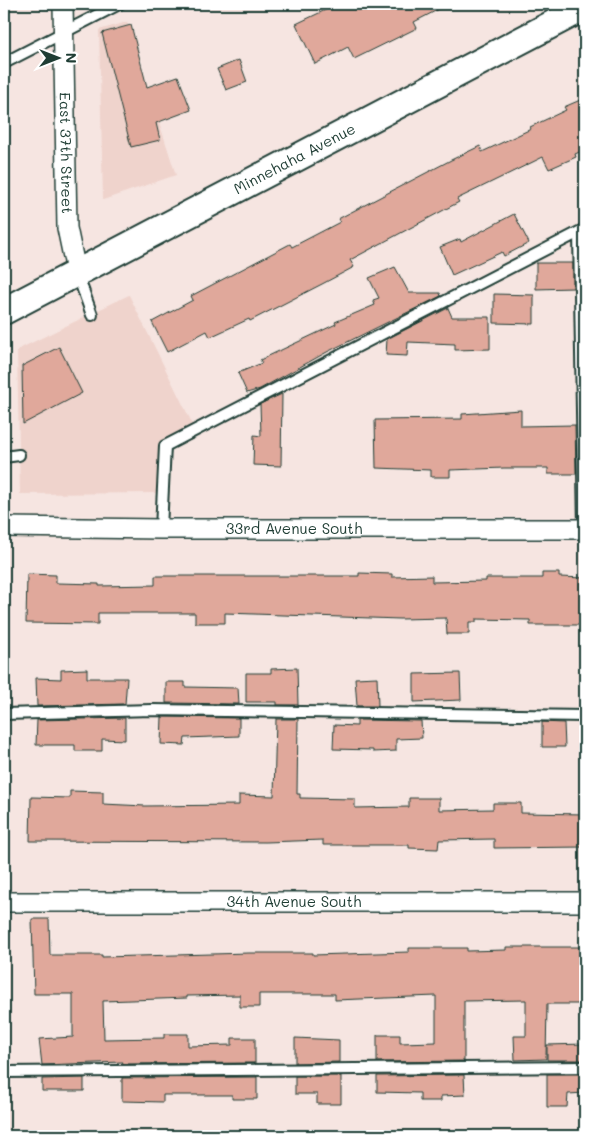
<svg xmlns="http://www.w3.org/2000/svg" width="589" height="1140" font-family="Mali,sans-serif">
	<rect width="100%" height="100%" fill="#f6e5e1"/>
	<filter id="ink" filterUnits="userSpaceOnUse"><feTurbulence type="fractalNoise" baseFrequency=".02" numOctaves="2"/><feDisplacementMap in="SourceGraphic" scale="10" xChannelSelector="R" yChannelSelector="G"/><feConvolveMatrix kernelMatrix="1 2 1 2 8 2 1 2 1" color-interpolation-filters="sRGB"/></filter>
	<g filter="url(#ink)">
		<g fill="#efd3cc">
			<path d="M127 22 176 175 103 200 99 30Z"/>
			<path d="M129 295 193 425 161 443 160 493 20 494 17 350Z"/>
		</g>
		<g fill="#e0a89b" stroke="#1f3d34">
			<path d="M338 4H449L414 22 417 28 354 59 348 47 315 64 296 24Z"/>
			<path d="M131 25 147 87 178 76 191 110 156 123 160 140 131 147 102 33Z"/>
			<path d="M239 60 247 82 226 90 217 69Z"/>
			<path d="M585 98V153L584 150 575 154 576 157 549 169 543 157 457 199 459 202 350 260 354 267 324 283 250 321 249 319 210 337 207 331 167 352 152 322 193 300 191 296 290 244 292 247 340 222 338 219 451 160 480 146 482 152 531 129 530 127 566 110 564 107Z"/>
			<path d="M514 214 529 243 504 256 502 252 452 275 440 247 460 239 461 242Z"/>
			<path d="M536 263H573V288L536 289Z"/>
			<path d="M395 267 409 293H440L441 296 327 352 260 389 247 393 238 373 262 363 260 360 336 324 335 322 375 305 373 300 379 298 369 278Z"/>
			<path d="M494 294 534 295V324L494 323Z"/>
			<path d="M448 308 452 317H490V349L455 350V344L408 342 407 356 386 355 387 339Z"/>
			<path d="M59 347 82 393 23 424 22 366Z"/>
			<path d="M282 394 281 466 253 465 254 435 261 436 260 404Z"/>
			<path d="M521 410V426L575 425 576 474H548V468H504L450 470V477H431V470L376 468 375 420 462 419V414Z"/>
			<path d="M359 573 392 574V577L432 576V582L486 581V578H542V573H559V577L585 578V625H530V620L476 619V622H469V634H447L446 618 400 619 225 613V623H195V613H98V624L26 623 27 574 56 575V583L99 584V586L155 585V576H359Z"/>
			<path d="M297 668 298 705H277V702H246V673H271V669Z"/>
			<path d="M87 669V678H127L125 704 37 706 36 678 61 679V670Z"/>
			<path d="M460 673 461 700 414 702V674Z"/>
			<path d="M377 677 378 706H357L355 678Z"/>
			<path d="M166 682H185V687L238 688 239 704 166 703Z"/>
			<path d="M162 717 239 718V736L185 738 184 745 161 744Z"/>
			<path d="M125 718V740L102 739V751H75V745H36L37 720Z"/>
			<path d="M276 719H298L297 794H300V798L355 799V808L409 807V798H439V810L493 809V803H521V813L585 814V847L494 848V839L439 840 438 849 409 848V845H323V840L266 842 30 841 31 797 70 798V791L103 792V804L145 806 239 805V795L274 796Z"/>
			<path d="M357 720 421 721 422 738 396 739V751L373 752V750L333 749 334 725 357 726Z"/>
			<path d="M542 722 564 723 565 747H542Z"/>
			<path d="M32 919H49L50 955H102V957L249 953H313V955L409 952V948H467V951L506 950V947H585V1004H547L546 1059 515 1060 514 1036H526V1000L464 1001V1061L377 1062V1035H400V1043L436 1042V996L335 1000V994H259V1007H240V995L187 996V998L103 1001 104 1039 164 1038V1034H188V1046L232 1045V1038H255V1063L122 1064 123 1062 42 1065 39 1039 73 1037V994H34Z"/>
			<path d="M295 1038 339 1040V1062L295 1063Z"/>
			<path d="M585 1044V1060H547V1045Z"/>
			<path d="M547 1074H585V1093L568 1094 567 1107H547Z"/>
			<path d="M464 1075 465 1095 441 1096V1101H420V1093L377 1092V1076Z"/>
			<path d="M295 1076H341V1104H317V1094H295Z"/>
			<path d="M257 1077V1099H232V1095H163V1102L122 1101V1078Z"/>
			<path d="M84 1078V1091H42V1079Z"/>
		</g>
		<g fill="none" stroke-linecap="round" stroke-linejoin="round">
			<defs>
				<g id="service">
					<path d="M4 63 119 4"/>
					<path d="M579 233 584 529"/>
					<path d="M77 273 92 315"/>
					<path d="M4 457 19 455"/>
					<path d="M161 529 165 446 585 229"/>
					<path d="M4 714 152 710 585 716"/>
					<path d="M4 1072 585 1067"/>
				</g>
				<g id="minor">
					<path id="s1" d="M63 4 67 228 76 271"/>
					<path id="s2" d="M4 527 161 529H585"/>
					<path id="s3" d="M4 902H585"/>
				</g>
				<g id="secondary">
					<path id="s4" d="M4 311 585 7"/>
				</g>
			</defs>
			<use href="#service" stroke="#1f3d34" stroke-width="14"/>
			<use href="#minor" stroke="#1f3d34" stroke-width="22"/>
			<use href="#secondary" stroke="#1f3d34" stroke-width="30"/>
			<use href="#service" stroke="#fff" stroke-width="10"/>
			<use href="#minor" stroke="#fff" stroke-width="19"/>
			<use href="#secondary" stroke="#fff" stroke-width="26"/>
		</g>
	</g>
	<g text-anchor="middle" stroke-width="5" stroke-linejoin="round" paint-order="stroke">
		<g font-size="15" fill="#1f3d34" stroke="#fff">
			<text dy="5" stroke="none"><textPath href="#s1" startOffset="149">East 37th Street</textPath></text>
			<text dy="5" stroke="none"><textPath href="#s4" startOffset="328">Minnehaha Avenue</textPath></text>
			<text dy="5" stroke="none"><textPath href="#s2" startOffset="290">33rd Avenue South</textPath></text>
			<text dy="5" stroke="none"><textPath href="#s3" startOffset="290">34th Avenue South</textPath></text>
		</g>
	</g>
	<rect width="589" height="1140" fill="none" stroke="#fff" stroke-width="20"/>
	<rect x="10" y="10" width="569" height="1120" fill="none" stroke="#1f3d34" stroke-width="2" filter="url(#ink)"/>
	<g transform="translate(58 58) rotate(90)" stroke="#ffffff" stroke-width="4" paint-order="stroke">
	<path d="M0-4L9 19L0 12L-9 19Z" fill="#1f3d34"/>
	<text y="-8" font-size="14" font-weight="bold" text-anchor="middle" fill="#1f3d34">N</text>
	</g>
</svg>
